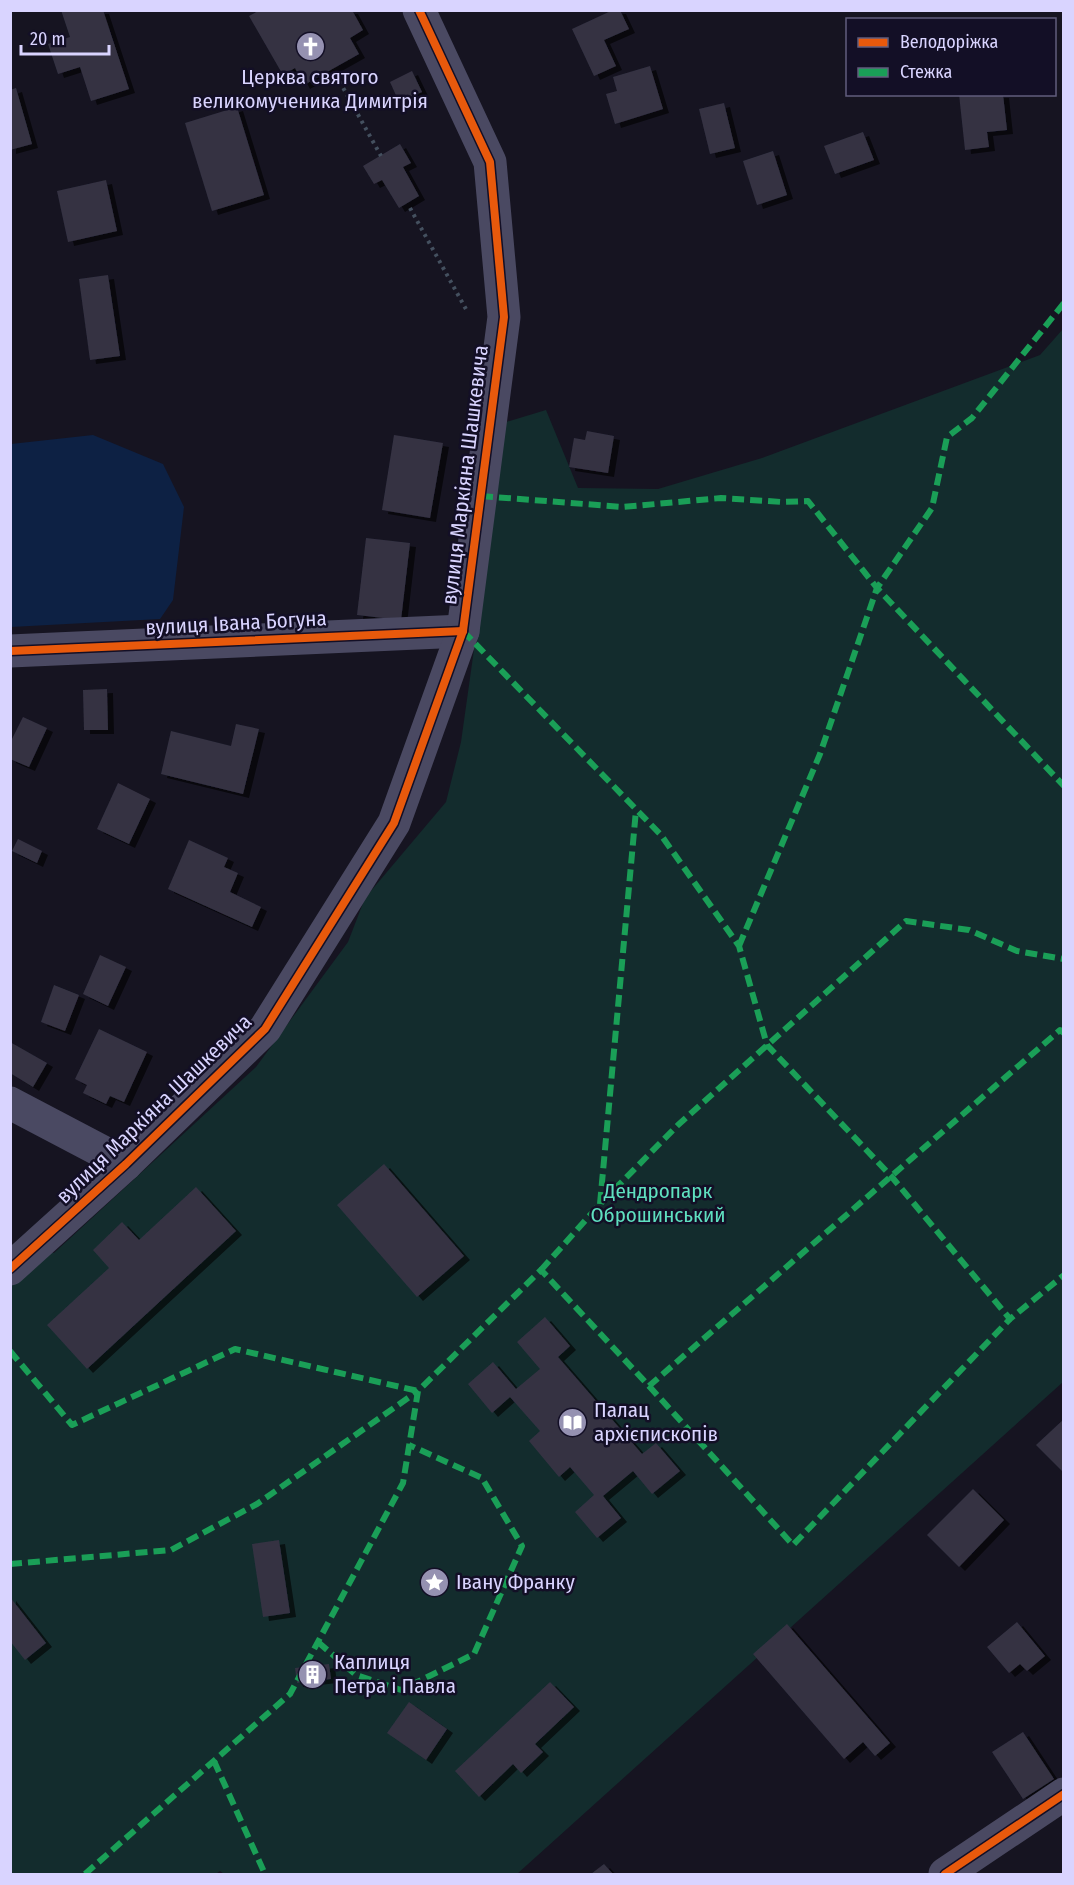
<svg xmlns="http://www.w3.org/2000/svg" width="1074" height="1885" font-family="'Fira Sans Condensed',sans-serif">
	<defs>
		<filter id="shadow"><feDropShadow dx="6" dy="4" stdDeviation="0" flood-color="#0009"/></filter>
	</defs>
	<rect width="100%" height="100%" fill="#161421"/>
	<path fill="#132c2d" d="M1063 329V1382L517 1874H224L220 1871 216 1874H11V1286L48 1251 54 1253 256 1067 348 942 365 898 446 802 461 742 506 422 546 410 578 488 658 489 762 458 1040 355Z"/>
	<path fill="#0d2144" d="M93 435 163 464 184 507 173 600 160 619 11 627V444Z"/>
	<g fill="#343243" filter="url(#shadow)">
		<path d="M61 10H103L129 89 91 101 80 67 58 74 48 44 70 37Z"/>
		<path d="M260 10H352L363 30 350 38 359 54 304 85 295 68 283 75 249 16Z"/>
		<path d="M613 10H620L629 29 604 40 616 66 594 76 572 29Z"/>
		<path d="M650 66 663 109 615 124 606 94 617 91 613 77Z"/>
		<path d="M412 71 422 92 399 102 390 82Z"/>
		<path d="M16 88 32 144 10 150V90Z"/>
		<path d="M959 94H1003L1007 130 987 132 989 147 965 150Z"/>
		<path d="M724 103 735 148 710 154 699 109Z"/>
		<path d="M237 107 264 195 212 211 185 123Z"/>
		<path d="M863 132 874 160 835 174 824 146Z"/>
		<path d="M400 144 411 163 403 167 419 196 399 208 382 180 374 184 363 166Z"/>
		<path d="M773 151 787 195 757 205 743 161Z"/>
		<path d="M106 180 117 231 68 242 57 191Z"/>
		<path d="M108 275 120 356 90 360 79 279Z"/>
		<path d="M587 431 614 436 608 473 569 467 574 438 585 440Z"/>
		<path d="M394 435 443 443 430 518 382 510Z"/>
		<path d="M366 538 410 543 401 620 357 615Z"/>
		<path d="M107 689 108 730H84L83 690Z"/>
		<path d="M23 717 47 728 29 767 10 759V743Z"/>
		<path d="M236 724 259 729 243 794 161 774 171 731 231 746Z"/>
		<path d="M118 783 150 799 129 844 97 829Z"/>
		<path d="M18 839 42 851 37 863 12 851Z"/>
		<path d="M189 840 228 858 224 867 238 873 230 892 261 907 252 927 168 889Z"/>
		<path d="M100 955 126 967 108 1006 83 994Z"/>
		<path d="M54 985 79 995 65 1031 41 1022Z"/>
		<path d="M99 1029 147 1052 124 1102 110 1096 106 1104 83 1093 87 1085 75 1079Z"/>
		<path d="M10 1042 47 1063 33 1087 10 1073Z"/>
		<path d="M384 1164 464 1256 417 1297 337 1205Z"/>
		<path d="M196 1187 236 1231 87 1369 47 1325 109 1268 93 1250 122 1222 139 1240Z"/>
		<path d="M545 1317 570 1346 558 1357 642 1454 656 1443 680 1471 652 1494 633 1471 603 1496 621 1518 597 1538 575 1512 594 1495 570 1467 559 1477 529 1441 540 1431 510 1397 492 1413 468 1384 493 1362 516 1389 540 1369 517 1342Z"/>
		<path d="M1064 1419V1473L1036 1445Z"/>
		<path d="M973 1489 1004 1520 959 1567 927 1535Z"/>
		<path d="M279 1540 290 1613 263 1617 252 1544Z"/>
		<path d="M10 1597 46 1643 25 1660 10 1641Z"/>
		<path d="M1017 1622 1045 1656 1027 1671 1020 1664 1009 1673 987 1647Z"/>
		<path d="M787 1624 890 1743 875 1756 863 1742 844 1759 753 1654Z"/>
		<path d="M329 1664 331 1679 297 1683 295 1668Z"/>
		<path d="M550 1682 574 1707 535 1744 543 1752 521 1773 513 1764 479 1797 455 1771Z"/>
		<path d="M409 1702 447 1729 426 1760 387 1733Z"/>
		<path d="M1023 1732 1054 1779 1023 1799 992 1752Z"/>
		<path d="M604 1864 613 1874H591Z"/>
	</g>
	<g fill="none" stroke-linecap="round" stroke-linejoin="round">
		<g stroke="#44505f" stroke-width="4" stroke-dasharray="3 4.5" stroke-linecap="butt">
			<path d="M336 75 381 156"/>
			<path d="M410 208 467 311"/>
		</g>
		<g stroke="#4a4962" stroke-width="33">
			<path d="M10 651 463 631"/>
			<path d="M10 1103 126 1164"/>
			<path d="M10 1269 126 1164 265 1029 394 823 463 631 504 317 490 162 419 10"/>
			<path d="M945 1874 1064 1794"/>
		</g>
		<g stroke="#1a9f57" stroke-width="6" stroke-dasharray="12 6" stroke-linecap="butt">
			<path d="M481 496 623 507 721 498 782 502 808 501 877 588 1064 786"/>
			<path d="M463 631 661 835 739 946 767 1045 891 1176 1010 1319 1064 1275"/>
			<path d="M739 946 820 754 877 588 932 508 947 437 972 418 1064 303"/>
			<path d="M600 1204 636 810"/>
			<path d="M541 1270 600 1204 678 1125 906 921 969 930 1017 951 1064 959"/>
			<path d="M10 1351 72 1425 235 1349 418 1391"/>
			<path d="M649 1386 793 1545 1010 1319"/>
			<path d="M10 1564 171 1550 257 1504 418 1391"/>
			<path d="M318 1642 356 1675 401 1690 474 1654 522 1546 482 1478 409 1445"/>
			<path d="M214 1761 265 1874"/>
			<path d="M85 1874 290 1694 403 1483 418 1391 541 1270 649 1386 1060 1030 1064 1033"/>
		</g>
		<defs>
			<g id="cycleway">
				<path d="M10 651 463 631"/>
				<path d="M10 1269 126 1164 265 1029 394 823 463 631 504 317 490 162 419 10"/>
				<path d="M945 1874 1064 1794"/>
			</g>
		</defs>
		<use href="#cycleway" stroke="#130f26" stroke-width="11"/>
		<use href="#cycleway" stroke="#e8590c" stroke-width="8"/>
	</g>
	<defs>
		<symbol id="church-disc" viewBox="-11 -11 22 22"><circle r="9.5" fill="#9591b1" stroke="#130f26"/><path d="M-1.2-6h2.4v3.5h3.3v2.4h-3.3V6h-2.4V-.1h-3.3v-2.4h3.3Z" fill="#fff"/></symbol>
		<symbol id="library-disc" viewBox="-11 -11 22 22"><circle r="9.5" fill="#9591b1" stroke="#130f26"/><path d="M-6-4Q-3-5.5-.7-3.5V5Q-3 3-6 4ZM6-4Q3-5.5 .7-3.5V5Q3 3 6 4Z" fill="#fff"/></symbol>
		<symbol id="sight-disc" viewBox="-11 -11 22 22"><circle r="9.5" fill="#9591b1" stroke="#130f26"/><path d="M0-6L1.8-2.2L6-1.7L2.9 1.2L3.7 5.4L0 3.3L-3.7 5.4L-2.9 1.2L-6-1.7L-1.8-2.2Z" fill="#fff"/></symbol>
		<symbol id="building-disc" viewBox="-11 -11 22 22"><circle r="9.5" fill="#9591b1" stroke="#130f26"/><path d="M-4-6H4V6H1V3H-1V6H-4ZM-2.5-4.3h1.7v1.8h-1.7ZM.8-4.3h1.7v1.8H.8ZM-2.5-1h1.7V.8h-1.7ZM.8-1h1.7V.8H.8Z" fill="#fff"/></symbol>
	</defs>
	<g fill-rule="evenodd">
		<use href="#church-disc" x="294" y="30" width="33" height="33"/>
		<use href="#library-disc" x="556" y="1406" width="33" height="33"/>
		<use href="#sight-disc" x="418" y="1566" width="33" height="33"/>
		<use href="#building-disc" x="296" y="1658" width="33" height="33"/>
	</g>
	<g text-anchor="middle" stroke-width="5" stroke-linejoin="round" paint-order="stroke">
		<g font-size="21" fill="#d9d4ff" stroke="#130f26" text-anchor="start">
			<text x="310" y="84" text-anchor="middle">Церква святого<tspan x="310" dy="24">великомученика Димитрія</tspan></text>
			<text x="594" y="1417">Палац<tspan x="594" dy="24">архієпископів</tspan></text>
			<text x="456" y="1589">Івану Франку</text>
			<text x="334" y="1669">Каплиця<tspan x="334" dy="24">Петра і Павла</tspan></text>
		</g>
		<g font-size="21" fill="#d9d4ff" stroke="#130f26">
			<text transform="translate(465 475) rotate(-83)" y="7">вулиця Маркіяна Шашкевича</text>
			<text transform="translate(236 623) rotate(-3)" y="7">вулиця Івана Богуна</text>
			<text transform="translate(154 1109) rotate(-44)" y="7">вулиця Маркіяна Шашкевича</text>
		</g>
		<g font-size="21" fill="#5fe0c0" stroke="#130f26">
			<text x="658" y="1198">Дендропарк<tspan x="658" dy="24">Оброшинський</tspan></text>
		</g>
	</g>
	<rect width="1074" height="1885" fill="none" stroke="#d9d4ff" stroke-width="24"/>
	<rect x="846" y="18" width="210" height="78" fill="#130f26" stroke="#625e7d" stroke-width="1.5"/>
	<rect x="858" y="38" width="30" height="9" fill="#e8590c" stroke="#625e7d" stroke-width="1.5"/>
	<text x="900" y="48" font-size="18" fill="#d9d4ff">Велодоріжка</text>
	<rect x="858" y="68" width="30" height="9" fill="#1a9f57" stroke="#625e7d" stroke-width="1.5"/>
	<text x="900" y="78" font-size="18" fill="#d9d4ff">Стежка</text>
	<path d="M21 45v9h88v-9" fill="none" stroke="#d9d4ff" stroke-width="3"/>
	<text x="30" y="45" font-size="18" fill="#d9d4ff" stroke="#130f26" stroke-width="4.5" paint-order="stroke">20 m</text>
</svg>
